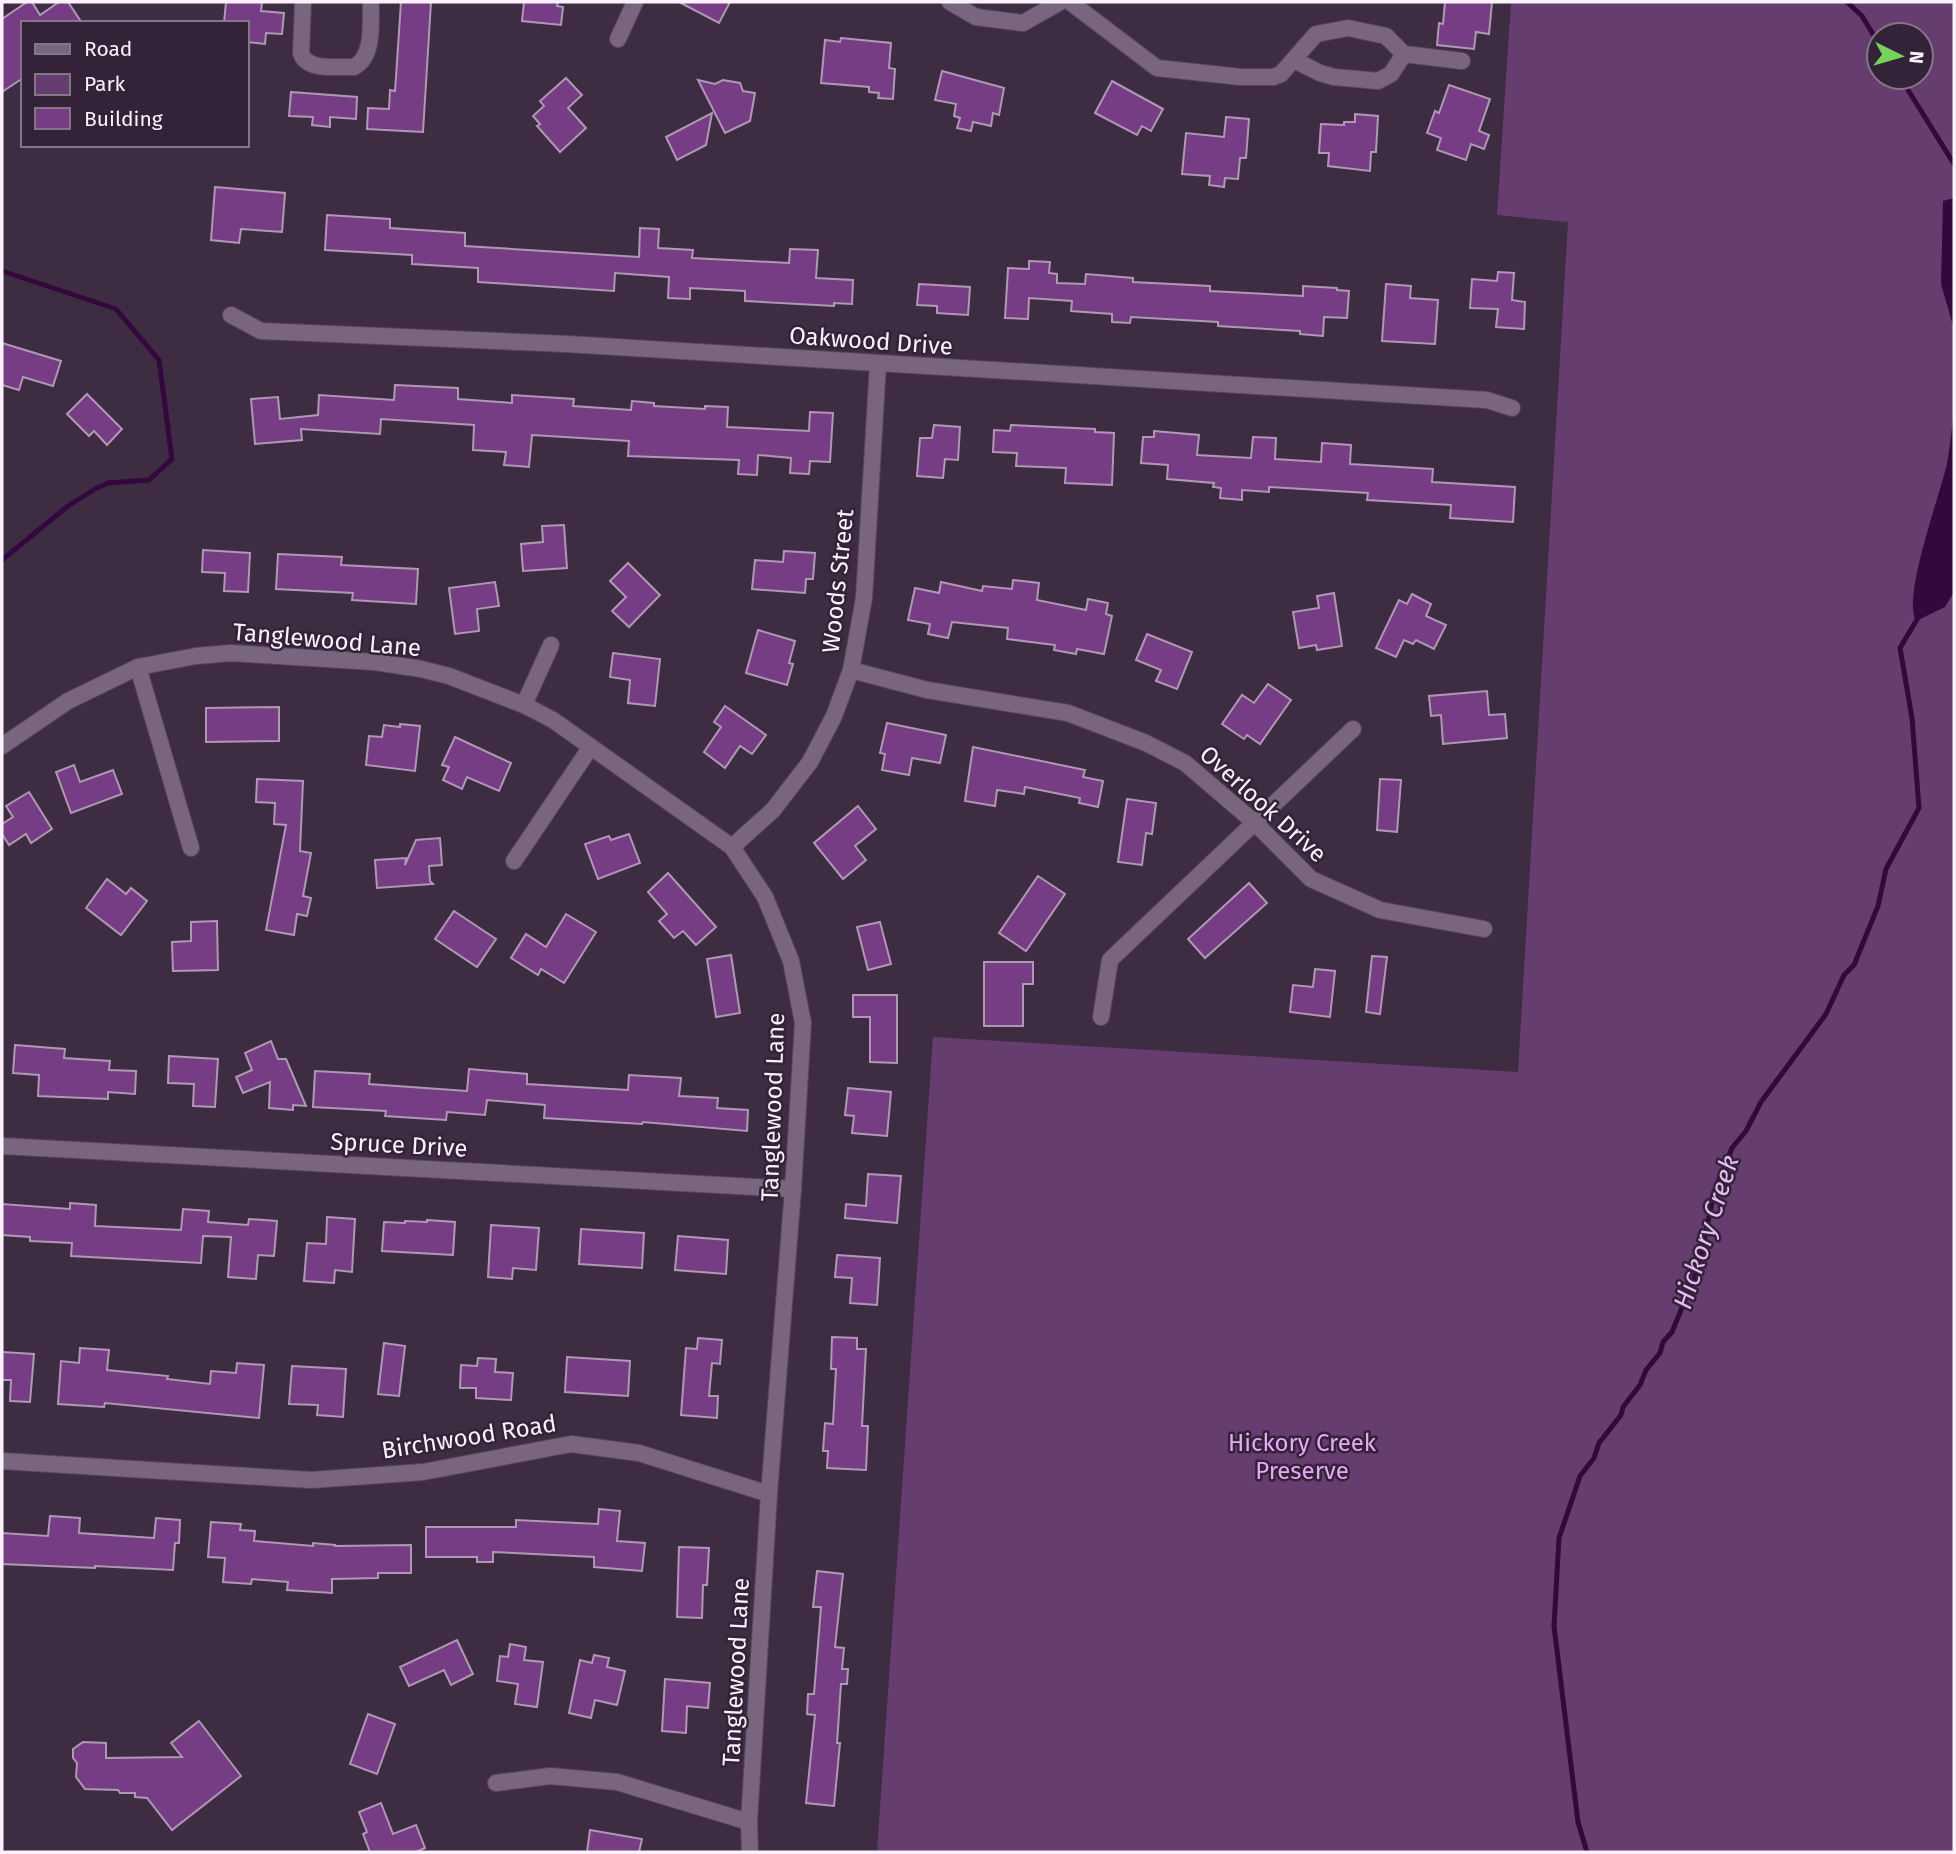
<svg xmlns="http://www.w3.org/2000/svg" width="1956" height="1854" font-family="'Fira Sans',sans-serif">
	<rect width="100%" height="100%" fill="#3e2c43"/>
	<path fill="#653e6f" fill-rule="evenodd" d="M1511 2H1954V1852H877L933 1037 1518 1072 1568 222 1497 215ZM1879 35H1921V77H1879Z"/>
	<g fill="#33083d">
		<path d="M1954 198V329L1941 284 1943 201Z"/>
		<path d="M1954 410V592L1945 607 1916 621C1902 597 1940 495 1947 464 1950 446 1952 428 1954 410Z"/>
	</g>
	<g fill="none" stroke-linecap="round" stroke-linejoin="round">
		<g stroke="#33083d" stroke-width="5">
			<path d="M1847 2 1862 16 1879 44"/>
			<path d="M1900 77 1954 164"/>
			<path d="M2 271 116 309 159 360 172 459 149 480 108 483 95 489 68 506 2 560"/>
			<path d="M1587 1852 1578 1822 1554 1626 1559 1538 1580 1476 1594 1458 1599 1443 1621 1415 1623 1407 1640 1385 1646 1370 1660 1353 1663 1342 1672 1332 1699 1266 1714 1192 1732 1148 1746 1131 1761 1102 1826 1014 1844 975 1854 965 1878 906 1886 869 1919 808 1912 718 1900 648 1919 616"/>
		</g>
	</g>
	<g fill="#763d84" stroke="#af98b4" stroke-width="2">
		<path d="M27 2H32L40 15 59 2H68L82 23H23V78L2 92V19Z"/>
		<path d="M226 2H262L261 11 284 13 282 34 266 33 265 44 247 42V23H224Z"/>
		<path d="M401 2H431L423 132 367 129 368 108 389 109 390 90 395 91Z"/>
		<path d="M524 2H558L557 6 563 7 561 25 522 21Z"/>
		<path d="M679 2H730L719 23Z"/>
		<path d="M1445 2H1492L1489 34 1476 32 1474 49 1437 45 1439 23 1443 24Z"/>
		<path d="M841 38 891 43 889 68 895 69 893 99 878 98 879 93 869 92V87L821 83 825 40 840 42Z"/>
		<path d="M942 71 1004 88 999 115 993 113 991 126 973 122 971 131 957 128 960 118 954 116 956 104 935 100Z"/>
		<path d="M566 78 582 95 568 108 586 128 560 152 537 126 540 124 533 116 544 106 540 101Z"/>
		<path d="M698 80 715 84 723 80 740 83 743 91 755 93 750 121 725 133Z"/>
		<path d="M1112 81 1163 109 1151 131 1142 126 1137 135 1095 113Z"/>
		<path d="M1449 85 1490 99 1479 131 1489 135 1484 149 1471 144 1466 160 1437 150 1441 138 1427 133 1435 111 1439 113Z"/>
		<path d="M291 92 357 97 356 119 330 117V127L312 125 313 117 289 116Z"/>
		<path d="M712 113 706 145 677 160 666 137Z"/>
		<path d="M1355 114 1378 116 1376 152H1371L1370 171 1328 166 1329 153H1319L1321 124 1344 125V122H1355Z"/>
		<path d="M1226 117 1249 119 1246 158H1240L1238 179 1225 178 1224 187 1209 185 1210 176 1182 174 1186 133 1224 137Z"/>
		<path d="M215 187 285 193 282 232 241 229 239 243 211 240Z"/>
		<path d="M327 215 390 219V228L465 233V246L639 257 640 228 659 229 658 248 693 250 692 258 789 263 790 249 818 250 816 278 853 280 852 304 834 303V306L745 301V291L690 288V299L668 298 669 277 615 273 614 291 478 282V268L412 264V255L325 250Z"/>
		<path d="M1029 261 1050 262 1049 273 1057 274V283L1085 284 1086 274 1133 278V282L1210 286V291L1303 296V286L1337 288V290L1349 291 1347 318 1324 317 1323 336 1300 334V331L1218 326V322L1131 317 1130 323 1112 322V314L1071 311 1072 301 1029 298 1028 319 1005 318 1008 268 1029 269Z"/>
		<path d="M1498 272 1514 273 1512 300 1525 302 1524 329 1496 327 1498 309 1470 308 1472 279 1497 281Z"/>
		<path d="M919 284 970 287 968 315 937 313V306L917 305Z"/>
		<path d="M1386 284 1411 286 1410 298 1438 300 1435 344 1382 341Z"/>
		<path d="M2 343 61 361 53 386 23 377 19 390 2 385Z"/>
		<path d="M395 385 458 388V399L512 403V395L574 399 573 406 631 410 632 401 654 403V406L705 409V406L728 407 727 427 809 431 810 412 833 413 830 462 810 461 809 474 790 473 791 458 758 455 757 475 738 474 739 460 628 456 629 441 532 435 529 467 504 465 506 452 473 450 474 425 381 419 380 434 301 429 302 440 255 444 251 399 278 397 280 419 318 415 319 395 394 400Z"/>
		<path d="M87 394 122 429 107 445 94 431 89 436 67 414Z"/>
		<path d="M934 425 960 427 958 460 945 459 943 478 917 476 920 438H932Z"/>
		<path d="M1011 425 1095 429V432L1114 433 1112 485 1065 483 1066 468 1016 466 1017 453 993 452 994 430 1010 431Z"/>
		<path d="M1154 431 1199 435 1197 455 1251 458 1253 437 1276 438 1275 459 1321 462 1322 443 1351 445 1350 464 1433 469 1432 482 1515 487 1513 522 1450 518 1451 505 1367 500 1368 493 1269 487V492L1242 490V500L1220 498 1221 488 1213 487 1214 483 1167 479 1168 465 1141 463 1143 437H1154Z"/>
		<path d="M564 525 567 568 523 571 521 544 543 542 542 526Z"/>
		<path d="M203 550 250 553 248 592 224 591 225 573 202 572Z"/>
		<path d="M784 551 815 553 813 579H806L805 593 752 589 755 560 783 562Z"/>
		<path d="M278 554 342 557 341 565 418 569 416 604 352 600 353 593 276 589Z"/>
		<path d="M628 563 660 595 629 627 612 611 626 597 610 581Z"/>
		<path d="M1013 580 1039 583 1037 600 1086 610 1088 599 1108 603 1106 614 1112 616 1104 654 1077 649 1076 654 1054 650 1055 645 1007 639 1008 628 952 622 948 638 928 634 930 624 908 620 915 588 939 593 941 582 982 591 983 586 1012 589Z"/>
		<path d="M495 582 499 606 477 609 479 631 455 634 449 588Z"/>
		<path d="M1334 593 1342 646 1317 650 1316 645 1299 648 1293 612 1319 608 1317 596Z"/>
		<path d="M1412 594 1431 604 1426 616 1446 625 1434 649 1416 640 1413 644 1404 640 1396 657 1376 648 1399 600 1407 604Z"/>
		<path d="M758 630 795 641 789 663 793 664 787 685 746 673Z"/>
		<path d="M1147 634 1192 652 1177 689 1156 681 1161 670 1136 660Z"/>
		<path d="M613 653 660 659 655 706 628 703 630 680 610 677Z"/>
		<path d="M1268 684 1291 700 1260 744 1247 735 1244 739 1222 724 1242 695 1254 703Z"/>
		<path d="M1487 691 1489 715 1505 714 1507 738 1443 744 1441 715 1431 716 1429 696Z"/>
		<path d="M725 706 766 735 752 754 740 746 725 768 704 752 721 727 714 722Z"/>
		<path d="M279 707V741L206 742V708Z"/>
		<path d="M887 723 946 735 940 763 912 758 909 775 882 770 885 754 880 753Z"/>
		<path d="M400 724 420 726 415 771 366 765 369 736 382 737 384 725 400 727Z"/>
		<path d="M455 737 511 763 499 791 467 777 462 789 443 780 449 767 442 765Z"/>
		<path d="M973 747 1085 770 1083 777 1103 781 1098 807 1079 803 1080 798 1025 787 1024 794 997 790 995 806 965 801Z"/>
		<path d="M74 765 80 782 113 770 122 794 71 813 56 772Z"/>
		<path d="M257 779 303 781 300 851 311 853 303 896 311 898 307 916 297 914 294 935 266 930 286 825 274 824 275 803 256 802Z"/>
		<path d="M1380 779 1401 780 1397 832 1377 830Z"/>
		<path d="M29 792 52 829 31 843 26 834 9 845 2 834V824L13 817 6 806Z"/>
		<path d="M1127 799 1156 803 1152 834 1146 833 1142 865 1118 862Z"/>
		<path d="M858 806 876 829 855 846 866 860 843 879 814 843Z"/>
		<path d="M629 834 640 863 598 879 585 844 609 836 611 840Z"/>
		<path d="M440 838 442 865 429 866 430 881 433 884 377 888 375 860 406 858 405 865 416 840Z"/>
		<path d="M668 873 716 927 696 945 683 931 674 938 659 921 667 914 648 892Z"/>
		<path d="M1038 876 1065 894 1026 951 999 933Z"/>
		<path d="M107 879 126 894 131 888 147 901 121 935 86 908Z"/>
		<path d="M1249 883 1267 903 1205 958 1188 939Z"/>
		<path d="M454 911 496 939 477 967 435 939Z"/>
		<path d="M566 914 596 932 564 983 541 969 538 975 511 958 526 934 546 947Z"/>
		<path d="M217 921 218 970 173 971 172 942 191 941V922Z"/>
		<path d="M880 922 891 964 868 970 857 927Z"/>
		<path d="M731 955 740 1013 716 1017 707 959Z"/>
		<path d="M1372 956 1387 957 1380 1014 1366 1012Z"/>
		<path d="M984 962H1033V984H1023V1026H984Z"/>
		<path d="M1315 969 1335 971 1330 1017 1290 1012 1293 985 1313 987Z"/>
		<path d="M853 995H897V1063L870 1062V1017H853Z"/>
		<path d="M271 1041 278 1059H286L306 1106 293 1105V1110L269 1108 270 1082 243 1093 236 1077 252 1070 245 1053Z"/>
		<path d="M15 1045 65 1049 64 1058 110 1061 109 1070 136 1071 135 1094 108 1092V1099L38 1096 39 1075 13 1073Z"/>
		<path d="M169 1056 218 1059 215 1107 193 1106 194 1084 168 1083Z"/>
		<path d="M469 1069 527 1074V1084L628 1090 629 1075 681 1078 679 1096 718 1098 717 1108 748 1110 747 1131 643 1122 642 1124 544 1118 545 1105 487 1100 485 1115 447 1112 446 1120 385 1116 386 1111 313 1107 315 1071 370 1074 369 1084 467 1091Z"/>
		<path d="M848 1088 891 1092 887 1136 852 1133 854 1116 845 1115Z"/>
		<path d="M868 1174 901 1176 897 1223 845 1218 846 1204 866 1206Z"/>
		<path d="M70 1203 96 1205 95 1226 181 1230 183 1209 209 1211 208 1222 248 1225 249 1219 277 1221 274 1256 258 1255 256 1279 228 1277 231 1237 203 1236 201 1263 71 1256 72 1243 30 1241V1237L2 1235V1204L70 1209Z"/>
		<path d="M327 1217 355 1219 352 1272 335 1270 334 1283 304 1281 307 1243 326 1244Z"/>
		<path d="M427 1220 455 1222 453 1255 382 1251 384 1222 405 1223V1221L427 1222Z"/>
		<path d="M491 1225 539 1228 536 1270 513 1268 512 1279 488 1277Z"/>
		<path d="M581 1229 644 1233 642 1268 579 1264Z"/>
		<path d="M678 1236 728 1240 726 1274 675 1270Z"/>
		<path d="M837 1255 880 1258 877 1305 850 1303 852 1278 835 1277Z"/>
		<path d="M832 1337 857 1338V1349H866L862 1426H868L866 1470 827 1468 828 1451H823L825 1423 833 1424 836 1369H831Z"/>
		<path d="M698 1338 722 1340 720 1364 712 1363 709 1396H718L717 1418 681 1415 686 1348 697 1349Z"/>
		<path d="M384 1343 405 1346 399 1396 378 1394Z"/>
		<path d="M80 1348 109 1350 107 1370 168 1376 167 1379 210 1384 211 1371 236 1373 237 1363 264 1365 259 1418 105 1403 104 1407 58 1404 61 1361 79 1363Z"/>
		<path d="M2 1352 34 1354 30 1402 10 1401 11 1380H2Z"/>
		<path d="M567 1357 630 1361 628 1396 565 1392Z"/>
		<path d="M478 1358 496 1359 495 1372 513 1373 511 1400 476 1398V1388H460L461 1365 477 1366Z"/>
		<path d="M292 1366 346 1369 343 1417 317 1415 318 1405 289 1404Z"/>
		<path d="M599 1509 620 1511 617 1541 645 1543 642 1571 594 1567V1557L493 1552V1562H477V1557H426V1527H516V1520L598 1524Z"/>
		<path d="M50 1516 80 1518 79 1533 154 1538 156 1518 180 1520 179 1543H175L173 1570 95 1566V1568L2 1564V1533L48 1536Z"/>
		<path d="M211 1522 241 1524 240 1530 255 1531 254 1541 313 1546V1543L335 1545V1546L411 1545V1573H378V1578L332 1579V1593L287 1590 288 1582 252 1579 251 1584 223 1582 225 1558 208 1557Z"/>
		<path d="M679 1547 709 1548 707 1585H703L702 1618 677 1617Z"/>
		<path d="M817 1571 843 1574 835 1647 844 1648 842 1669H848L847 1684H841L837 1743H840L834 1806 806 1803 815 1715 807 1714 808 1694H814L821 1607H813Z"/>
		<path d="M457 1640 473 1674 451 1685 444 1670 409 1686 400 1667Z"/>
		<path d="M510 1644 526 1647 524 1660 543 1662 537 1707 515 1704 518 1684 497 1681 500 1656 508 1657Z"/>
		<path d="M594 1655 609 1658 607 1667 625 1671 617 1705 595 1700 591 1718 569 1713 580 1660 592 1663Z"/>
		<path d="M665 1679 710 1683 708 1708 687 1706 686 1733 662 1731Z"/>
		<path d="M368 1714 395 1724 377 1774 350 1764Z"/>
		<path d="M199 1721 241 1776 172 1830 147 1798 135 1797V1793H120L118 1790 85 1789 76 1777 77 1763 73 1758V1749L83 1742 106 1743V1758L182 1757 171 1743Z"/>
		<path d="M381 1803 393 1834 416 1825 425 1848 416 1852H370L363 1834 367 1832 359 1812Z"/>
		<path d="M590 1830 642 1839 639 1852H587Z"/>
	</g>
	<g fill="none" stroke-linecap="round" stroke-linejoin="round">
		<defs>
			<g id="minor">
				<path d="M303 2 301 53C307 72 338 66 354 67 375 56 370 22 371 2"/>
				<path d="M950 2 976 17 1023 23 1060 2"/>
				<path d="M1070 2 1157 68 1241 77H1273L1281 74 1316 34 1348 28 1386 36 1404 54 1462 61"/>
				<path d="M618 39 635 2"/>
				<path d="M1294 60 1320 73 1334 77 1378 81 1391 74 1404 54"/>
				<path d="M231 315 261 331 567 344 1487 400 1512 408"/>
				<path d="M138 667 191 848"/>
				<path d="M851 670 927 690 1068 713 1146 743 1185 763 1254 822 1311 879 1380 910 1484 929"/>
				<path d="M524 705 551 645"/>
				<path d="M2 746 68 701 138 667 196 656 231 653 375 662 421 669 449 676 524 705 553 720 732 847 765 897 791 961 803 1023 793 1189 769 1494 749 1822 750 1852"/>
				<path d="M732 847 773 810 810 762 834 716 851 670 864 598 878 364"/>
				<path d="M514 861 590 748"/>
				<path d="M1101 1017 1110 960 1353 729"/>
				<path d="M2 1146 793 1189"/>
				<path d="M2 1461 311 1480 423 1472 571 1444 639 1453 769 1494"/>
				<path d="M496 1783 550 1776 617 1782 749 1822"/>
			</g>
		</defs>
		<use href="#minor" stroke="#58485c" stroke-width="18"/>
		<use href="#minor" stroke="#7a657f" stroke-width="16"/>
	</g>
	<g text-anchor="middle" stroke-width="5" stroke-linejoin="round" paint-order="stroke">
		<g font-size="24" fill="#fbf1fd" stroke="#342238">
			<text transform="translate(871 341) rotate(4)" y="8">Oakwood Drive</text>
			<text transform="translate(838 581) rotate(-84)" y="8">Woods Street</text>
			<text transform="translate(327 640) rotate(5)" y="8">Tanglewood Lane</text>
			<text transform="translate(1263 804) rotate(42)" y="8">Overlook Drive</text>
			<text transform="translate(773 1107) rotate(-88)" y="8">Tanglewood Lane</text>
			<text transform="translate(399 1145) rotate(3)" y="8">Spruce Drive</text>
			<text transform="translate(469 1437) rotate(-9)" y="8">Birchwood Road</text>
			<text transform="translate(736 1672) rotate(-87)" y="8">Tanglewood Lane</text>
		</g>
		<g font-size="24" fill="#e7a9f7" stroke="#342238">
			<text x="1302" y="1451">Hickory Creek<tspan x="1302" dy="28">Preserve</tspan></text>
		</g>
		<g font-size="26" font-style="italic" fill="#e9bbf5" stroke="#342238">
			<text transform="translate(1706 1232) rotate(-72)" y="9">Hickory Creek</text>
		</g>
	</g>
	<rect width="1956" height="1854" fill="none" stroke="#fbf1fd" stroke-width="7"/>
	<rect x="21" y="21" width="228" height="126" fill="#342238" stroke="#847587" stroke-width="2"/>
	<rect x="35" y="44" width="35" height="10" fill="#7a657f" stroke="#847587" stroke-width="2"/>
	<text x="84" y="56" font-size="21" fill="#fbf1fd">Road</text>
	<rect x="35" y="74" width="35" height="21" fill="#653e6f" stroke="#847587" stroke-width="2"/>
	<text x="84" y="91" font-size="21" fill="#fbf1fd">Park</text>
	<rect x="35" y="108" width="35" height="21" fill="#763d84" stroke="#847587" stroke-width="2"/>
	<text x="84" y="126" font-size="21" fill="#fbf1fd">Building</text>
	<g transform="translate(1900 56) rotate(95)"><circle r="33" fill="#342238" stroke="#847587" stroke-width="2"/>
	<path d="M0-5L12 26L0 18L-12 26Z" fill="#75d25b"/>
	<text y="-10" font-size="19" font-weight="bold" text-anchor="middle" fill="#fbf1fd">N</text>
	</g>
</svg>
